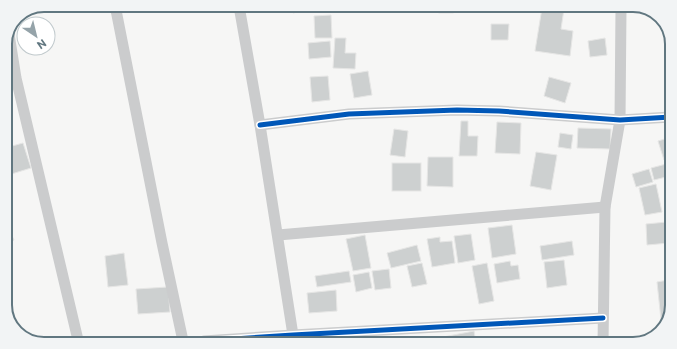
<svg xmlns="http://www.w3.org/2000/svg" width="677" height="349" font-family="Commissioner,sans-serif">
	<rect width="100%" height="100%" fill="#f6f6f5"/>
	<g fill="#cdd0d0" stroke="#e6e6e5">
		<path d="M292 7H311V9L293 13Z"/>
		<rect x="416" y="8" width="14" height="2"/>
		<rect x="439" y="8" width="14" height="5"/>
		<path d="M542 8 564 9 561 29 573 31 570 56 535 51Z"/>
		<path d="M331 15 332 38H315L314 16Z"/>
		<path d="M491 24H509L508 40H491Z"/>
		<path d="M335 38H346L345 53H356L355 69 333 68Z"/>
		<path d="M605 38 607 55 590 57 588 41Z"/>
		<path d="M330 41 331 57 309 59 308 43Z"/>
		<path d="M368 71 372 95 354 98 350 74Z"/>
		<path d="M328 76 330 100 312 102 310 77Z"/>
		<path d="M549 77 571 83 565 103 544 96Z"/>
		<path d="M7 84 10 97 5 98V85Z"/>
		<path d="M461 121H468V136H478L477 156H459Z"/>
		<path d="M497 122 521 123 520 154 495 153Z"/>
		<path d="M578 128 611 129 610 149 577 148Z"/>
		<path d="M394 129 408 131 405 157 390 155Z"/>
		<path d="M560 133 573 135 571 149 558 147Z"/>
		<path d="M668 138 670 146V158L664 160 658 141Z"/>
		<path d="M23 143 31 168 5 176V148Z"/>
		<path d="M536 152 557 155 551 190 530 186Z"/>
		<path d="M428 157H453V187L427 186Z"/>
		<rect x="392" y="163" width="29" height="28"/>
		<path d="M670 163V176L654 180 651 168Z"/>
		<path d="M649 169 653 182 636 187 632 174Z"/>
		<path d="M656 184 662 212 645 215 639 188Z"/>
		<path d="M5 221 14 240 5 244Z"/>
		<path d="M667 222 669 243 647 245 646 224Z"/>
		<path d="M512 225 516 254 492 258 488 228Z"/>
		<path d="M471 234 475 260 458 263 454 236Z"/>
		<path d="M365 235 371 268 353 271 346 239Z"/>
		<path d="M440 237V242L452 241 455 263 432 267 427 239Z"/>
		<path d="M572 241 574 255 542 260 540 246Z"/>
		<path d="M417 245 421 261 391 268 387 253Z"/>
		<path d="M124 253 128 285 108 287 105 256Z"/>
		<path d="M5 255 12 271 5 275Z"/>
		<path d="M564 260 567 285 547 288 544 262Z"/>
		<path d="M510 261 511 266 518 265 520 279 497 283 494 264Z"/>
		<path d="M422 263 427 284 412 287 407 266Z"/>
		<path d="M487 263 494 301 479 304 472 266Z"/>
		<path d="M389 269 391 288 375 290 372 271Z"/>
		<path d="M349 271 351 282 317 287 315 276Z"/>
		<path d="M369 272 372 288 356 292 353 275Z"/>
		<path d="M668 280V322L662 329 657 282Z"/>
		<path d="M168 287 170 312 138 314 136 289Z"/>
		<path d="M336 290 337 311 309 313 307 293Z"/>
		<path d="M474 331 476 343H444L443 337Z"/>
		<path d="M372 336V342H342L341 339Z"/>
	</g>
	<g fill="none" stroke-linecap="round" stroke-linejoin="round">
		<g stroke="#cbcccd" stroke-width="11">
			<path d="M115 5 162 243 183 341"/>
			<path d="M239 6 260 125 293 335"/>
			<path d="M9 34 16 78 78 340"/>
			<path d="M260 125 349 114 457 110 499 111 620 120 671 117"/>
			<path d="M278 235 605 207"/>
			<path d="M204 341 293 335 603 318"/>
			<path d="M603 344 605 207 620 120 621 9"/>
		</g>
		<defs>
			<g id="cycleway">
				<path d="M260 125 349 114 457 110 499 111 620 120 671 117"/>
				<path d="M204 341 293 335 603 318"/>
			</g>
		</defs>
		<use href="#cycleway" stroke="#fff" stroke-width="8"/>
		<use href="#cycleway" stroke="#0057b8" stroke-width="5"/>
	</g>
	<path d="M0 0H677V349H0ZM44 12H633A32 32 0 0 1 665 44V305A32 32 0 0 1 633 337H44A32 32 0 0 1 12 305V44A32 32 0 0 1 44 12Z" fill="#f2f4f5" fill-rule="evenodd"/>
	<path fill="none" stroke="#617780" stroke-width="2" d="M44 12H633A32 32 0 0 1 665 44V305A32 32 0 0 1 633 337H44A32 32 0 0 1 12 305V44A32 32 0 0 1 44 12Z"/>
	<g transform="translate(36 36) rotate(145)"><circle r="19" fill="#ffffff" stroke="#c0c9cc"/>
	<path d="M0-3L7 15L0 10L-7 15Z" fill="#95a3a9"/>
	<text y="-6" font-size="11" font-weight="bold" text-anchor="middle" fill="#617780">N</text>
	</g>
</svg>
